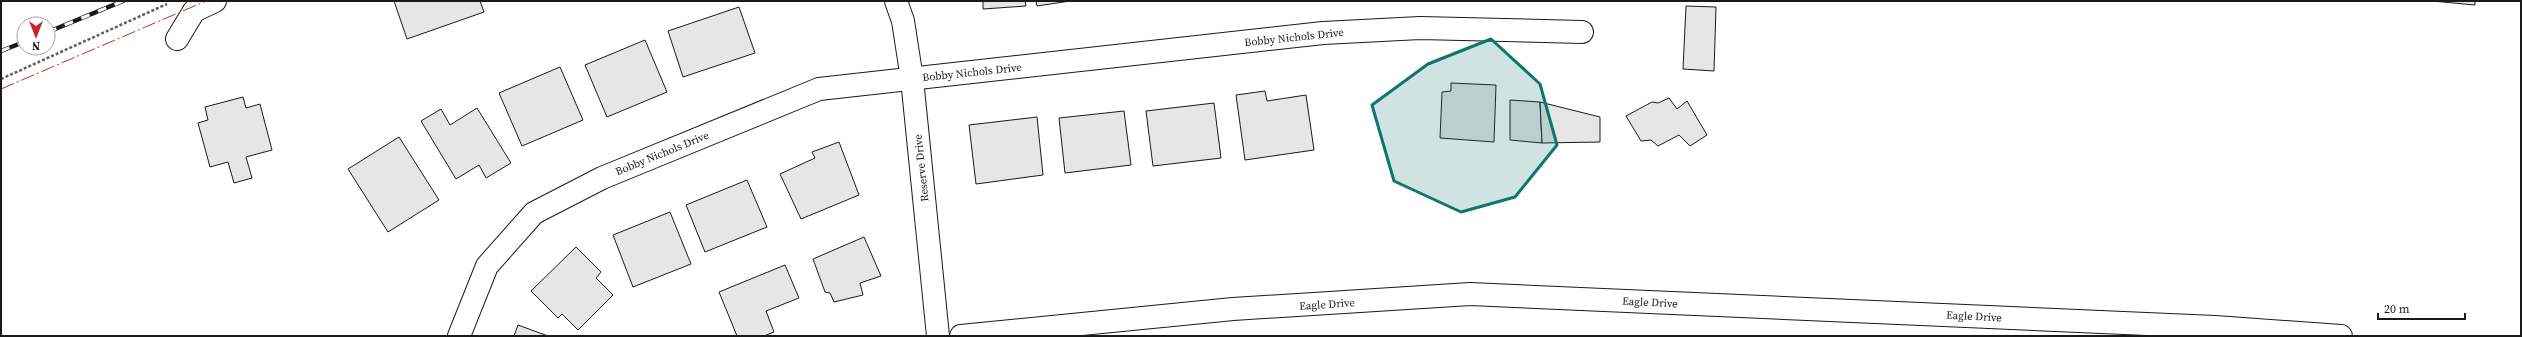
<svg xmlns="http://www.w3.org/2000/svg" width="2522" height="337" font-family="'Source Serif 4',serif">
	<rect width="100%" height="100%" fill="#fff"/>
	<g fill="#e6e6e6" stroke="#1a1a1a">
		<path d="M394 1H480L484 12 407 39Z"/>
		<path d="M983 1H1025L1026 6 983 9Z"/>
		<path d="M1036 1H1070L1037 6Z"/>
		<path d="M2432 1H2475V5Z"/>
		<path d="M1686 6 1716 7 1714 71 1683 69Z"/>
		<path d="M739 7 755 53 683 77 668 31Z"/>
		<path d="M645 40 667 92 607 117 585 65Z"/>
		<path d="M560 67 583 120 522 146 499 93Z"/>
		<path d="M1451 83 1496 85 1494 142 1440 138 1442 92 1451 91Z"/>
		<path d="M1265 91 1267 101 1306 95 1314 150 1245 160 1236 95Z"/>
		<path d="M243 97 246 108 260 104 272 150 246 157 252 178 234 183 228 162 210 167 198 123 208 120 205 107Z"/>
		<path d="M1669 98 1677 109 1687 101 1707 135 1690 146 1679 135 1658 146 1651 140 1641 141 1626 116 1652 102 1658 103Z"/>
		<path d="M1510 100 1540 102 1542 143 1510 140Z"/>
		<path d="M1540 102 1600 117V142L1542 143Z"/>
		<path d="M1214 103 1221 158 1153 166 1146 111Z"/>
		<path d="M477 108 511 163 486 178 479 165 456 179 421 121 441 109 450 125Z"/>
		<path d="M1124 111 1131 165 1065 173 1059 118Z"/>
		<path d="M1037 117 1043 175 976 184 969 125Z"/>
		<path d="M399 137 439 200 388 232 348 169Z"/>
		<path d="M839 142 859 195 801 219 780 174 815 158 812 152Z"/>
		<path d="M747 180 767 227 705 252 686 205Z"/>
		<path d="M670 212 691 264 633 287 613 235Z"/>
		<path d="M864 237 881 276 860 283 863 295 834 302 830 293 825 292 813 259Z"/>
		<path d="M576 247 601 272 596 278 613 295 578 330 562 314 558 318 531 291Z"/>
		<path d="M785 265 799 298 766 311 774 332 764 336H737L719 292Z"/>
		<path d="M518 325 548 336H514Z"/>
	</g>
	<g fill="none" stroke-linecap="round" stroke-linejoin="round">
		<defs>
			<g id="minor">
				<path d="M896 1 903 21 912 79 938 336"/>
				<path d="M177 39 194 11 215 1"/>
				<path d="M459 336 487 266 534 213 602 178 819 89 1323 33 1420 28 1582 32"/>
				<path d="M961 336 1233 309 1470 294 2215 327 2341 336"/>
			</g>
		</defs>
		<use href="#minor" stroke="#1a1a1a" stroke-width="24"/>
		<path stroke="#5f5f5f" stroke-width="2.5" stroke-dasharray="3 2" stroke-linecap="butt" d="M1 79 167 4"/>
		<use href="#minor" stroke="#fff" stroke-width="22"/>
		<defs>
			<g id="rail">
				<path d="M48 32 123 1"/>
				<path d="M1 51 24 42"/>
			</g>
		</defs>
		<use href="#rail" stroke="#1a1a1a" stroke-width="4.5"/>
		<use href="#rail" stroke="#fff" stroke-width="3" stroke-dasharray="9" stroke-linecap="butt"/>
		<path stroke="#c62828" stroke-width="1" stroke-dasharray="14 3 2 3" stroke-linecap="butt" d="M1 89 206 1"/>
	</g>
	<path fill="#0f766e" fill-opacity="0.2" stroke="#0f766e" stroke-width="3" stroke-linejoin="round" d="M1491 39 1540 84 1557 145 1515 197 1461 212 1394 181 1372 105 1428 64Z"/>
	<g text-anchor="middle" stroke-width="3" stroke-linejoin="round" paint-order="stroke">
		<g font-size="11" fill="#1a1a1a" stroke="#fff">
			<text transform="translate(1294 37) rotate(-6)" y="4">Bobby Nichols Drive</text>
			<text transform="translate(972 72) rotate(-6)" y="4">Bobby Nichols Drive</text>
			<text transform="translate(662 153) rotate(-22)" y="4">Bobby Nichols Drive</text>
			<text transform="translate(921 168) rotate(-96)" y="4">Reserve Drive</text>
			<text transform="translate(1650 302) rotate(3)" y="4">Eagle Drive</text>
			<text transform="translate(1327 304) rotate(-4)" y="4">Eagle Drive</text>
			<text transform="translate(1974 316) rotate(3)" y="4">Eagle Drive</text>
		</g>
	</g>
	<rect width="2522" height="337" fill="none" stroke="#1a1a1a" stroke-width="4"/>
	<g transform="translate(36 36) rotate(180)"><circle r="19" fill="#ffffff" stroke="#a3a3a3"/>
	<path d="M0-3L7 15L0 10L-7 15Z" fill="#c62828"/>
	<text y="-6" font-size="11" font-weight="bold" text-anchor="middle" fill="#1a1a1a">N</text>
	</g>
	<path d="M2378 313v6h87v-6" fill="none" stroke="#1a1a1a" stroke-width="2"/>
	<text x="2384" y="313" font-size="12" fill="#1a1a1a" stroke="#ffffff" stroke-width="3" paint-order="stroke">20 m</text>
</svg>
